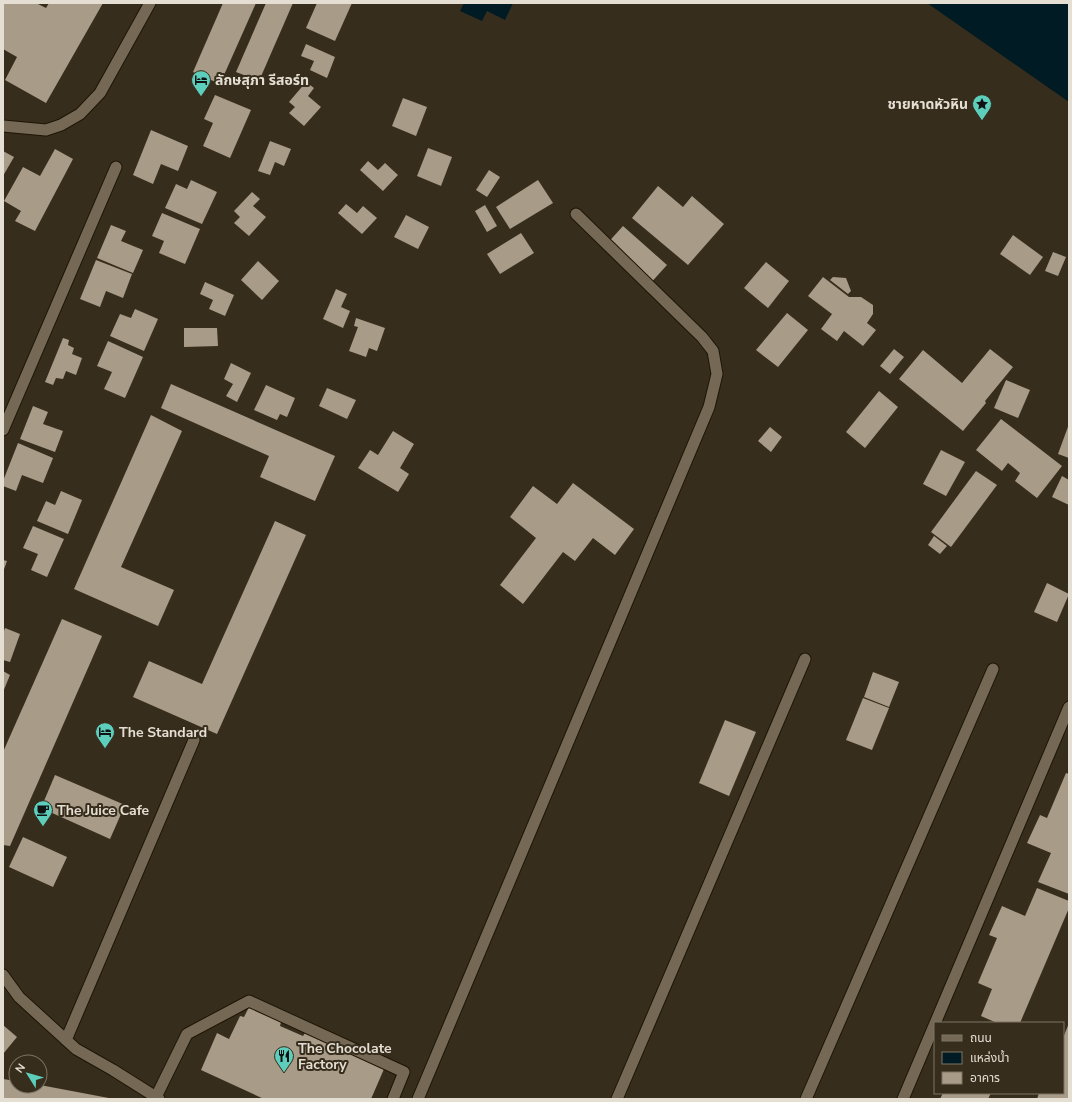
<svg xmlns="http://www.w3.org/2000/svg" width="1072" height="1102" font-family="'Nunito Sans','Noto Sans Thai',sans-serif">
	<rect width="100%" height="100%" fill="#372d1c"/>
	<g fill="#001b24">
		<path d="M464 3H513L505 20 487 11 482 21 460 11Z"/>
		<path d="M927 3H1069V102Z"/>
	</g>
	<g fill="#a89b87">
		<path d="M3 3H36L46 8 49 3H103L46 103 5 80 17 57 3 49Z"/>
		<path d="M223 3H256L220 84 193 72Z"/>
		<path d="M266 3H293L259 81 236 72Z"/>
		<path d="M317 3H352L335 41 306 28Z"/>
		<path d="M306 44 335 57 327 78 310 70 314 61 301 56Z"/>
		<path d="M306 82 314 88 308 96 321 107 304 126 289 113 295 107 289 102Z"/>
		<path d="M215 95 251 110 230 158 203 146 213 123 204 119Z"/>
		<path d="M403 98 427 107 416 136 392 126Z"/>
		<path d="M151 130 188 146 178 171 161 164 153 184 133 175Z"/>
		<path d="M270 141 291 149 284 166 275 162 270 175 258 171Z"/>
		<path d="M428 148 452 157 441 186 417 176Z"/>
		<path d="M55 149 73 159 35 231 15 221 21 211 4 201 23 167 40 176Z"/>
		<path d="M3 151 14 157 3 176Z"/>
		<path d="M368 161 378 170 385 163 398 175 383 191 360 170Z"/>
		<path d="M489 170 500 177 487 197 476 190Z"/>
		<path d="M191 180 217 192 202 224 165 208 176 184 187 189Z"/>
		<path d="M538 180 553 203 510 229 496 207Z"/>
		<path d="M658 186 683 207 692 196 724 224 688 265 632 218Z"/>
		<path d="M252 192 260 199 253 206 266 217 249 236 234 223 240 217 234 211Z"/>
		<path d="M346 204 357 213 363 206 377 218 362 234 338 213Z"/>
		<path d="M485 205 497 226 487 232 475 211Z"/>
		<path d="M162 213 200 229 185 264 159 253 164 241 152 236Z"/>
		<path d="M406 215 429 227 418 249 394 237Z"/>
		<path d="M111 225 126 231 121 241 143 250 133 273 97 258Z"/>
		<path d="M623 226 667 265 648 286 604 247Z"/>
		<path d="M521 233 534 253 500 274 487 254Z"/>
		<path d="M1013 235 1043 257 1030 275 1000 254Z"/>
		<path d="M1053 252 1066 257 1058 276 1045 271Z"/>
		<path d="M96 260 132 274 123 298 106 291 100 307 80 299Z"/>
		<path d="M258 261 279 281 262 300 241 280Z"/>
		<path d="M766 262 789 281 768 308 744 288Z"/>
		<path d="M823 277 849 297H861L873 305V314L867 323 876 330 863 346 844 331 837 341 821 329 832 314 808 296Z"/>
		<path d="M833 277 846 278 851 291 848 294 830 280Z"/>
		<path d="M205 282 234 295 225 316 209 309 213 300 200 294Z"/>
		<path d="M336 289 347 294 341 307 350 311 343 328 323 319Z"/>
		<path d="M135 309 158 319 144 351 110 336 120 314 131 318Z"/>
		<path d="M787 313 808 330 778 367 756 350Z"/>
		<path d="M356 318 385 328 377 351 369 348 366 357 349 351 358 327 354 326Z"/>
		<path d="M184 328H217L218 346 184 347Z"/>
		<path d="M63 338 69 340 68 345 74 348 72 354 82 358 76 375 66 371 63 379 56 378 53 385 45 382Z"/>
		<path d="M108 341 143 357 125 398 104 389 112 372 97 366Z"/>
		<path d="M894 349 904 357 890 374 880 366Z"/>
		<path d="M990 349 1013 367 985 401 986 403 963 431 899 379 923 350 962 383Z"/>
		<path d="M231 363 251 373 237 402 226 396 233 384 224 379Z"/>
		<path d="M1006 380 1030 390 1018 418 994 408Z"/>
		<path d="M171 384 335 456 315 501 260 477 269 456 161 408Z"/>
		<path d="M266 385 295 398 287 417 280 414 277 420 254 410Z"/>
		<path d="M327 388 356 400 347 419 319 406Z"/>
		<path d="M879 391 898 407 865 448 846 432Z"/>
		<path d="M33 406 48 412 43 424 63 431 55 452 20 439Z"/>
		<path d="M151 415 182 431 121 567 174 590 158 626 74 589Z"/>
		<path d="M1001 419 1062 466 1037 498 1015 481 1020 473 1008 463 1002 471 976 450Z"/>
		<path d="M1069 424V458L1058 454Z"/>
		<path d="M770 427 782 437 771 452 758 441Z"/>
		<path d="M393 431 414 444 400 468 409 474 398 492 358 468 370 450 378 455Z"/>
		<path d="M18 443 53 458 43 483 22 475 16 491 3 486V481Z"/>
		<path d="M941 450 965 462 946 496 923 484Z"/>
		<path d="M976 471 997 485 951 547 931 532Z"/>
		<path d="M1062 476 1069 480V505L1052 497Z"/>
		<path d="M573 483 634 529 615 555 593 538 575 561 563 552 523 604 500 585 536 538 510 517 533 486 557 504Z"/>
		<path d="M61 491 82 500 68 534 37 521 46 501 55 505Z"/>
		<path d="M275 521 306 535 217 734 133 697 149 661 202 684Z"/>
		<path d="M33 526 64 539 47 577 31 570 38 554 23 548Z"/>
		<path d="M934 536 947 546 940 554 928 545Z"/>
		<path d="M3 560 7 561 3 572Z"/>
		<path d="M1047 583 1069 594 1057 622 1034 612Z"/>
		<path d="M62 619 102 636 10 846 3 845V752Z"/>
		<path d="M5 628 20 634 10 662 3 660V634Z"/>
		<path d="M3 671 10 675 3 692Z"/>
		<path d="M873 672 899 682 889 707 864 697Z"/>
		<path d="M863 698 889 708 872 750 846 740Z"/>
		<path d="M725 720 756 732 729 796 699 783Z"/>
		<path d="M1066 773 1069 774V894L1038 882 1051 853 1027 843 1040 815 1047 818Z"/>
		<path d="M55 775 125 805 110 839 41 808Z"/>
		<path d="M23 837 67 857 53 887 9 867Z"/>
		<path d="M1037 888 1069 901V908L1020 1023H997L981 1016 992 989 978 983 997 938 989 935 1002 906 1025 916Z"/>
		<path d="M249 1007 281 1022 280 1026 303 1036 305 1033 384 1069 371 1099H264L201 1070 217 1033 229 1039 240 1016 244 1017Z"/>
		<path d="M1069 1023V1099H1037L1039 1093H1063V1038Z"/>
		<path d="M3 1025 17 1037 3 1054Z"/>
		<path d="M3 1079 16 1081V1086L40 1085 114 1099H3Z"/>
		<path d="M943 1093H991L988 1099H940Z"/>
	</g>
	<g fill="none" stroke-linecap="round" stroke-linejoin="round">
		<defs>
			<g id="service">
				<path d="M3 126 46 130 61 125 80 114 100 93 150 3"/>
				<path d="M3 430 116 167"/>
				<path d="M66 1040 194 740"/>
				<path d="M156 1097 187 1034 249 1001 404 1072 393 1099"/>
				<path d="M418 1099 709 407 717 374 713 351 702 337 576 214"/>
				<path d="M617 1099 805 659"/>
				<path d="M806 1099 993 669"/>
				<path d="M903 1099 1069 707"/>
			</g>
			<path id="minor" d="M3 975 19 997 76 1049 113 1070 159 1099"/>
		</defs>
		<use href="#service" stroke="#1e1505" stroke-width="13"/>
		<use href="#minor" stroke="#1e1505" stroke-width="13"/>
		<use href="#service" stroke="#756956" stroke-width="11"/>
		<use href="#minor" stroke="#756956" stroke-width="11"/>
	</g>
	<defs>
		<symbol id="hotel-pin" viewBox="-11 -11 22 30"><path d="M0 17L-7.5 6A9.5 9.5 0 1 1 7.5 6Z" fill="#5ccebb" stroke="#372d1c"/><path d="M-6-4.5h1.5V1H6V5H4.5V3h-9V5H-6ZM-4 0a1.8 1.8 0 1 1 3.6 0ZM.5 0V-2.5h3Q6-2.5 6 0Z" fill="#111"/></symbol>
		<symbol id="sight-pin" viewBox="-11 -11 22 30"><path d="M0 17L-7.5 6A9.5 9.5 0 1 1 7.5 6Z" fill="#5ccebb" stroke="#372d1c"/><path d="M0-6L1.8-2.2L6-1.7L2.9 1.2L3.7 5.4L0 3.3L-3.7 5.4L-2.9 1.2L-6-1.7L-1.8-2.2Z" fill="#111"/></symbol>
		<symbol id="cafe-pin" viewBox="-11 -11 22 30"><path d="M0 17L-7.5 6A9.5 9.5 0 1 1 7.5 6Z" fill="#5ccebb" stroke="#372d1c"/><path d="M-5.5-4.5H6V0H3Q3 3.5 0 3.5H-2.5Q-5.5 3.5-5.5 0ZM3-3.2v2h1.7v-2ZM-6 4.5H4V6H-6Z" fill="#111"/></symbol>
		<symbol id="restaurant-pin" viewBox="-11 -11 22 30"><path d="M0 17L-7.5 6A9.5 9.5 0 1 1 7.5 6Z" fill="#5ccebb" stroke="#372d1c"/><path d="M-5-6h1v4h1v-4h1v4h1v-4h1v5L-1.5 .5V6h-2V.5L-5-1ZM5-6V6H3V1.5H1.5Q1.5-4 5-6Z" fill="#111"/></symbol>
	</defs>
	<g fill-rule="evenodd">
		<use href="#hotel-pin" x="190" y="69" width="22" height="30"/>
		<use href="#sight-pin" x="971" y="93" width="22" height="30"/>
		<use href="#hotel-pin" x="94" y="721" width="22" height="30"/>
		<use href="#cafe-pin" x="32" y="799" width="22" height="30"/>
		<use href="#restaurant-pin" x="273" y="1045" width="22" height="30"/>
	</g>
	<g text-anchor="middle" stroke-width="4" stroke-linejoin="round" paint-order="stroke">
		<g font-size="14" font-weight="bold" fill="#e5ded3" stroke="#372d1c" text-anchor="start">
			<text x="215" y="85">ลักษสุภา รีสอร์ท</text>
			<text x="968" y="109" text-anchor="end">ชายหาดหัวหิน</text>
			<text x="119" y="737">The Standard</text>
			<text x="57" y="815">The Juice Cafe</text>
			<text x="298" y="1053">The Chocolate<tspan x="298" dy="16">Factory</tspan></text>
		</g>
	</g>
	<rect width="1072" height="1102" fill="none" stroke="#e5ded3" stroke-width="8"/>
	<rect x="934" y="1022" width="130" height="72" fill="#372d1c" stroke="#7d7465"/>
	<rect x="942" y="1035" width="20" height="6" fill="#756956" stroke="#7d7465"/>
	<text x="970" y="1042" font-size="12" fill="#e5ded3">ถนน</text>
	<rect x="942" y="1052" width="20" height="12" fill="#001b24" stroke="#7d7465"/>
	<text x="970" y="1062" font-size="12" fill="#e5ded3">แหล่งน้ำ</text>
	<rect x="942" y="1072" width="20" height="12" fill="#a89b87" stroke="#7d7465"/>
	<text x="970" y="1082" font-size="12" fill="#e5ded3">อาคาร</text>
	<g transform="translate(28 1074) rotate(307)"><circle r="19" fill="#372d1c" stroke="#7d7465"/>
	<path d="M0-3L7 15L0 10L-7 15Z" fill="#5ccebb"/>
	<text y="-6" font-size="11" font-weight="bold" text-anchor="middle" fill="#e5ded3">N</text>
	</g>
</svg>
